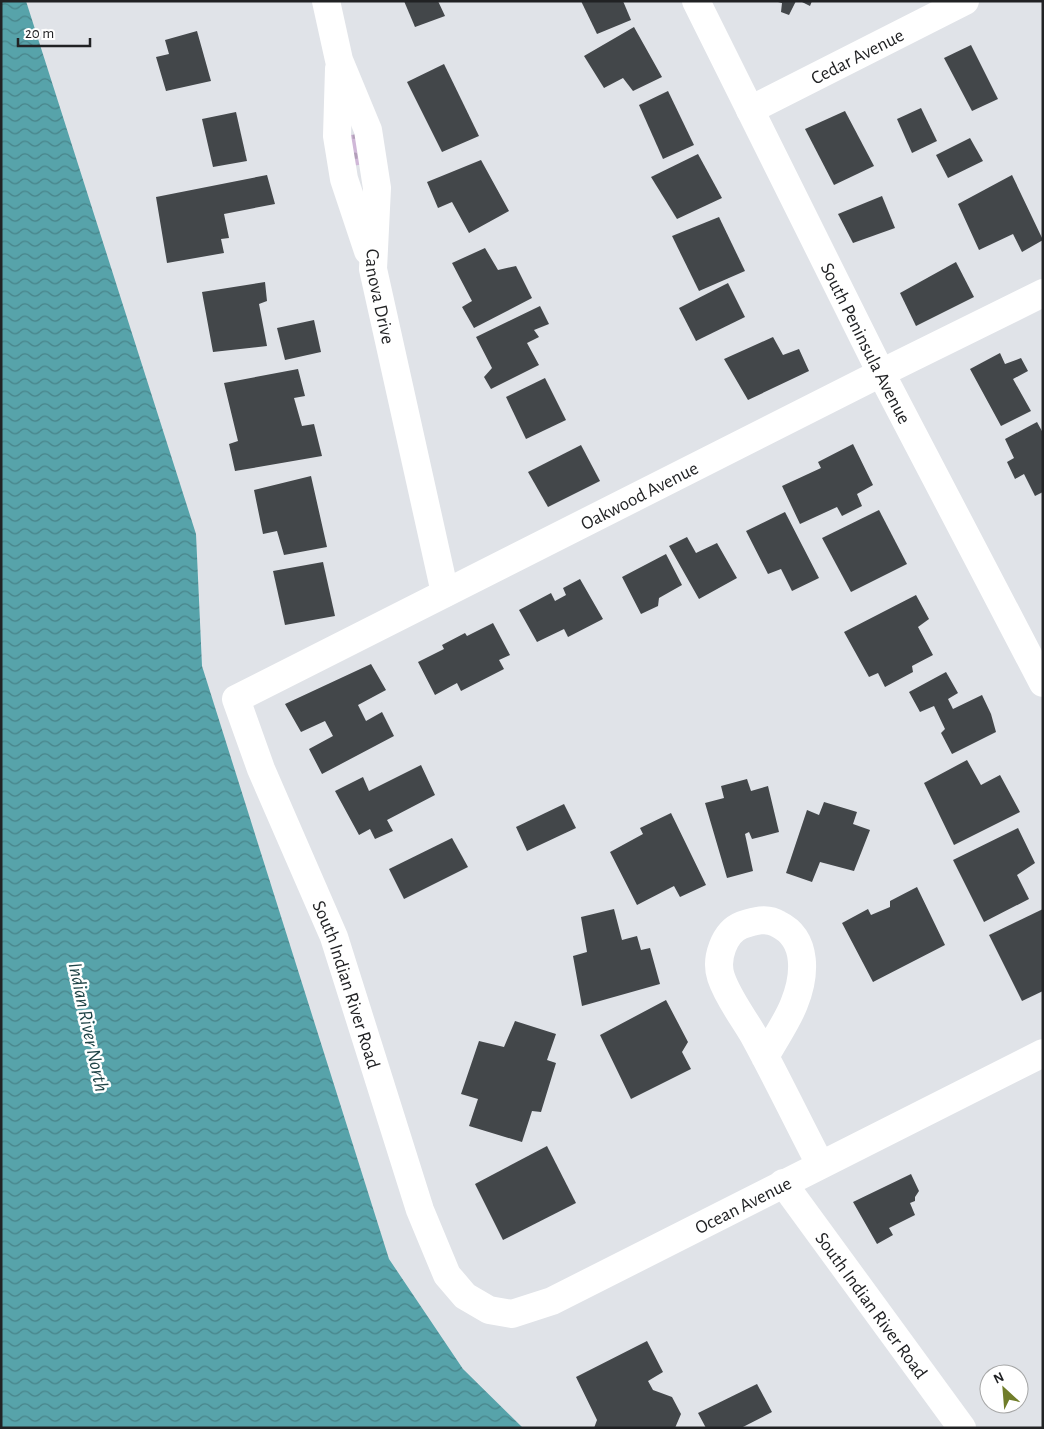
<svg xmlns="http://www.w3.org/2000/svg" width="1044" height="1429" font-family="'Alegreya Sans',sans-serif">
	<defs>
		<pattern id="cemetery-stones" width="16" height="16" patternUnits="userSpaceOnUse" patternTransform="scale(1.25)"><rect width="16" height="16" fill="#d0b8d8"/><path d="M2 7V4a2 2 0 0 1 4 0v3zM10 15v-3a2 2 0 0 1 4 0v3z" fill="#b29eb9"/></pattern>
		<pattern id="water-waves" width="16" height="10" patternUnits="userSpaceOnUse" patternTransform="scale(1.25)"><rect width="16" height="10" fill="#57a3aa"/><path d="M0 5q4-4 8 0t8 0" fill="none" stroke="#48848a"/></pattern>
	</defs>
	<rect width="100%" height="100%" fill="#e0e3e8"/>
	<path fill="url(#cemetery-stones)" d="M362 133 366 164 351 166 346 136Z"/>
	<path fill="url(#water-waves)" d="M1 1H26L196 534 202 666 389 1259 463 1369 523 1428H1Z"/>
	<g fill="#43474a">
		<path d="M404 1H438L445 16 415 27Z"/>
		<path d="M581 1H623L631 20 597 34Z"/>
		<path d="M796 1 789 15 781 12 782 3 778 2Z"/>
		<path d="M800 1H812L810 6Z"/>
		<path d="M634 27 662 77 633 91 623 78 604 88 584 56Z"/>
		<path d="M197 31 211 81 166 91 156 57 169 54 165 40Z"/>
		<path d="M971 45 998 99 972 111 944 58Z"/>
		<path d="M444 64 479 136 442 152 407 82Z"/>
		<path d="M668 91 694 145 663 159 639 105Z"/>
		<path d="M921 108 937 141 912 153 897 119Z"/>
		<path d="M845 111 874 166 834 185 805 129Z"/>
		<path d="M236 112 247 161 213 167 202 119Z"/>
		<path d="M970 138 983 161 948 178 936 155Z"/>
		<path d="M698 154 722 198 677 219 651 177Z"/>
		<path d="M481 160 509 211 469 233 452 202 438 208 427 182Z"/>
		<path d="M267 175 275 204 224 214 229 238 221 239 224 253 167 263 156 197Z"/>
		<path d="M1012 175 1043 240 1022 252 1013 234 979 250 958 204Z"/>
		<path d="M882 196 895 228 853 243 838 214Z"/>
		<path d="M719 217 745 271 699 291 672 236Z"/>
		<path d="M485 248 498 270 516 266 532 298 474 328 462 307 472 301 452 263Z"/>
		<path d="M956 262 974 297 916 326 900 293Z"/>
		<path d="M265 282 267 301 259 304 267 346 213 352 202 292Z"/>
		<path d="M728 283 745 317 696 341 679 308Z"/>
		<path d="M540 306 549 324 534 330 539 337 527 343 539 365 491 389 484 377 492 368 476 337Z"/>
		<path d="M314 320 321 352 285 360 277 328Z"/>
		<path d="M773 337 783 355 799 349 809 371 748 400 724 359Z"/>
		<path d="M1000 353 1005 364 1021 358 1028 371 1013 379 1031 411 1001 426 970 369Z"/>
		<path d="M298 369 305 396 294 398 302 426 314 424 322 456 235 471 229 444 238 441 224 383Z"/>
		<path d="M545 378 566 420 526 439 506 397Z"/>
		<path d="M1037 422 1043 433V492L1035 496 1024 474 1015 479 1007 462 1014 458 1005 439Z"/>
		<path d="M853 444 873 485 857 494 862 506 842 516 837 507 800 524 782 486 821 468 818 462Z"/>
		<path d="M581 445 600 481 548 507 528 472Z"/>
		<path d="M311 476 327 547 284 555 277 531 263 534 254 490Z"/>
		<path d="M879 510 907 564 851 592 822 538Z"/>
		<path d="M785 512 819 578 792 591 781 569 768 574 746 531Z"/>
		<path d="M687 537 696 553 717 543 737 578 699 599 669 546Z"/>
		<path d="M666 554 682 585 659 598 658 606 641 614 622 577Z"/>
		<path d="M323 562 335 616 285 625 273 571Z"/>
		<path d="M580 579 603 619 568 637 564 629 537 642 519 610 551 593 555 601 566 595 563 588Z"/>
		<path d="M916 595 929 619 918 627 933 655 912 666 913 672 885 687 878 673 869 677 844 632Z"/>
		<path d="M493 623 510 655 499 660 504 669 461 691 457 683 435 695 418 662 444 649 442 645 465 633 467 636Z"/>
		<path d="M371 664 386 690 358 705 366 721 382 712 394 736 322 774 309 749 333 736 325 721 301 732 285 704Z"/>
		<path d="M946 672 958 693 948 699 953 709 982 695 991 714 996 732 952 754 941 733 945 729 934 706 920 712 909 692Z"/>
		<path d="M967 760 981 785 1000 775 1020 812 954 845 924 783Z"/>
		<path d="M421 765 435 795 387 820 393 831 375 839 370 829 359 835 335 791 363 777 369 791Z"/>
		<path d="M747 779 751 791 768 786 779 832 752 839 749 832 745 834 753 871 727 878 705 803 724 798 721 786Z"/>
		<path d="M824 802 857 812 853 824 870 830 854 871 820 862 812 882 786 873 807 810 819 815Z"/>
		<path d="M564 804 576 828 527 851 516 827Z"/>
		<path d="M671 813 706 885 680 897 674 886 637 905 610 852 643 834 640 828Z"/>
		<path d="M1018 828 1035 863 1017 875 1029 899 984 922 953 860Z"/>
		<path d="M452 838 468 867 404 899 389 869Z"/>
		<path d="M917 887 945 945 873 982 842 923 868 909 871 915 890 907V901Z"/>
		<path d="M614 909 622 940 637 936 641 950 650 948 660 984 582 1006 573 956 587 952 581 917Z"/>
		<path d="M1043 909V991L1022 1001 989 935Z"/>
		<path d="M666 1000 688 1042 682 1052 691 1069 631 1099 600 1035Z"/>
		<path d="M515 1021 556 1034 547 1060 556 1063 541 1112 532 1111 522 1142 469 1126 478 1099 461 1094 479 1041 504 1047Z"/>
		<path d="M547 1146 576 1203 503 1240 475 1184Z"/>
		<path d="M911 1174 919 1191 915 1197V1201L910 1203 915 1215 889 1228 893 1235 877 1244 853 1202Z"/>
		<path d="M647 1341 663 1372 648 1381 653 1390 672 1397 681 1414 675 1428H594L597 1420 576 1377Z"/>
		<path d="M757 1384 772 1412 741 1428H706L698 1413Z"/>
	</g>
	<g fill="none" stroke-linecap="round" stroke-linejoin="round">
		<g stroke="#fff" stroke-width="28">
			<path id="s1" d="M326 1 339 60 368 130 377 188 373 269 445 593"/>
			<path d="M339 69 337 136 344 179 368 251"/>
			<path id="s2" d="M750 110 965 1"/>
			<path id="s3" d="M1043 293 881 373 236 699 261 769 334 937 420 1210 447 1275 465 1296 489 1310 512 1314 552 1301 1043 1053"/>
			<path d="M765 1057C774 1040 787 1022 794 1004 805 977 809 939 778 924 767 917 754 921 742 925 724 932 715 959 721 977 728 998 743 1017 754 1036 777 1078 798 1122 820 1164"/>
			<path id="s4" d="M783 1183 962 1428"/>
		</g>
		<path stroke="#fff" stroke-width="28" id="s5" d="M696 1 881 373 1043 683"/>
	</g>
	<g text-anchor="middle" stroke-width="5" stroke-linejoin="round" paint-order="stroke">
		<g font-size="19" fill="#212224" stroke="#fff">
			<text dy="7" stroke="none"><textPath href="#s2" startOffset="120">Cedar Avenue</textPath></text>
			<text dy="7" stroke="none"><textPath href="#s1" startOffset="304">Canova Drive</textPath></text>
			<text dy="7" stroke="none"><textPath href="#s5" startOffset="382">South Peninsula Avenue</textPath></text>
			<text transform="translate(639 495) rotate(-27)" y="7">Oakwood Avenue</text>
			<text dy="7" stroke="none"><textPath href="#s3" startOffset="1210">South Indian River Road</textPath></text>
			<text dy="7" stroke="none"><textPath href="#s3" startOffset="1852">Ocean Avenue</textPath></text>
			<text dy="7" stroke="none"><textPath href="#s4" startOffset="151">South Indian River Road</textPath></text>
		</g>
		<g font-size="20" font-style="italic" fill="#1e4346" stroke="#fff">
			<text transform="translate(89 1027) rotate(78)" y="7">Indian River North</text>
		</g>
	</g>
	<rect width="1044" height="1429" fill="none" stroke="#212224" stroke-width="5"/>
	<g transform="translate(1004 1389) rotate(334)"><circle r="24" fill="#ffffff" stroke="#a6a7a7"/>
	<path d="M0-4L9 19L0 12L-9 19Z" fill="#707d2a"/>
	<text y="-8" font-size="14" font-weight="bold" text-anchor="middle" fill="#212224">N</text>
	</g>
	<path d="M18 38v8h72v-8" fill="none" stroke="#212224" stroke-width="2.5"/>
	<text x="25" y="38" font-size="15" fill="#212224" stroke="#ffffff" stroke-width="4" paint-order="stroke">20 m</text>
</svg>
